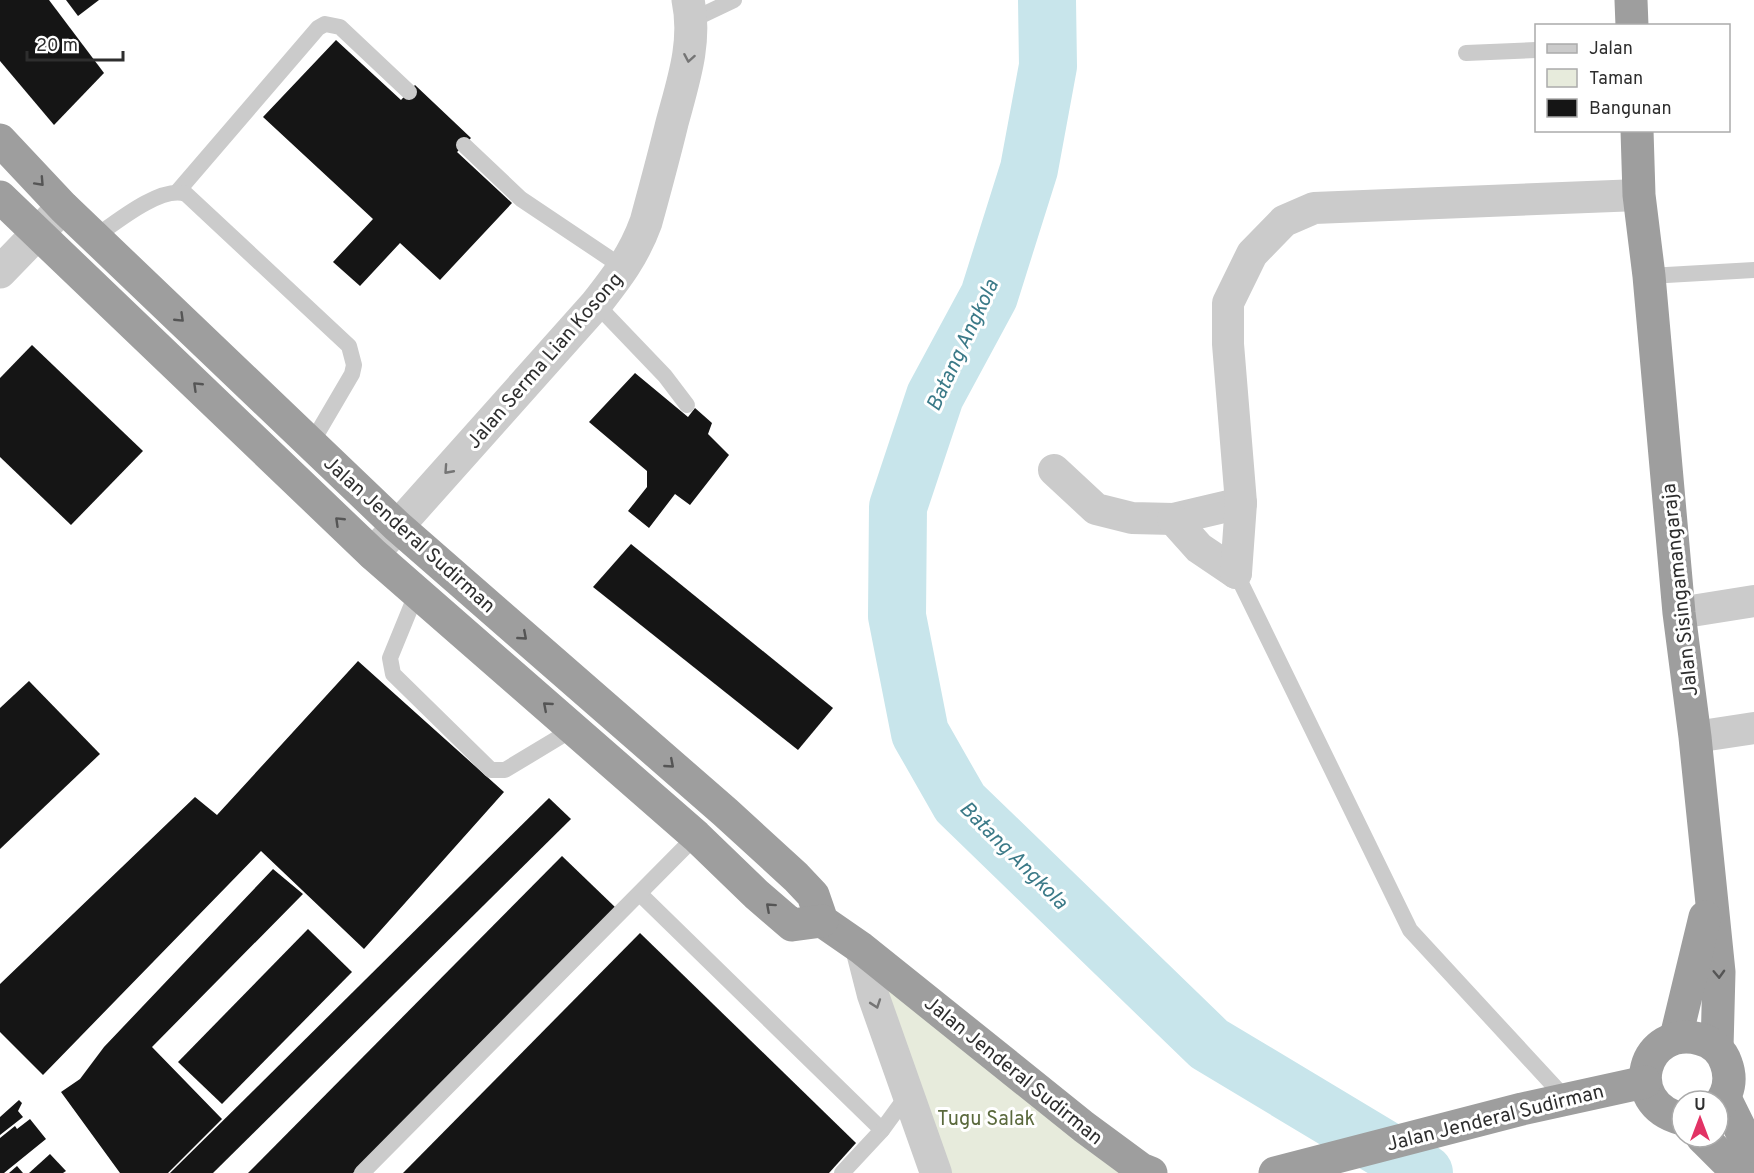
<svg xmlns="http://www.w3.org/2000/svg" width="1754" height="1173" font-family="Overpass,sans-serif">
	<rect width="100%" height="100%" fill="#fff"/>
	<path fill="#e7ebdc" d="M878 965 1149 1173H944Z"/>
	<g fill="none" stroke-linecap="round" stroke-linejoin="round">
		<path stroke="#c8e5eb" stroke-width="58" d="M1047 0 1048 66 1029 169 989 296 935 396 898 507 897 616 920 733 960 803 1209 1044 1424 1173"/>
	</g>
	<g fill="#151515">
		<path d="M0 0H49L104 73 54 125 0 61Z"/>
		<path d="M66 0H99L78 16Z"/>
		<path d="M336 40 401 100 415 85 471 138 457 152 512 203 440 280 400 243 360 286 333 262 373 219 263 117Z"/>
		<path d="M32 345 143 451 71 525 0 457V378Z"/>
		<path d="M635 373 688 417 695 408 712 423 708 434 729 455 690 505 675 494 649 528 628 511 647 487V471L589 422Z"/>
		<path d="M631 544 833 708 798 750 593 587Z"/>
		<path d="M358 661 504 792 364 949 261 851 43 1075 0 1032V984L195 797 217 815Z"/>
		<path d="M29 681 100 754 0 849V708Z"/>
		<path d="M549 798 571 819 213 1173H170Z"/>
		<path d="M562 856 616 908 353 1173H248Z"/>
		<path d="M273 869 303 894 152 1047 222 1119 168 1173H120L61 1092 80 1079 104 1047Z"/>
		<path d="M308 929 352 972 222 1104 178 1062Z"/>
		<path d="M640 933 856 1143 829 1173H403Z"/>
		<path d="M19 1100 22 1103 18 1111 23 1117 0 1135V1117Z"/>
		<path d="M30 1119 46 1139 4 1173H0V1138L15 1126 17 1129Z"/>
		<path d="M50 1154 66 1171 63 1173H29Z"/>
		<path d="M17 1166 23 1173H9Z"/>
	</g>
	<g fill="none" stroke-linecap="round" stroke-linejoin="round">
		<g stroke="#cbcbcb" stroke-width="16">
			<path d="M692 20 734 0"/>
			<path d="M1466 53 1536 50"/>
			<path d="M464 145 521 199 624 268"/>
			<path d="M178 191 318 28 325 24 340 27 409 92"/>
			<path d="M95 237C115 223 161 185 186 194L349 346 354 365 352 374 311 444"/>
			<path d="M1649 276 1754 270"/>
			<path d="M596 304 665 376 687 405"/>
			<path d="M1236 573 1410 930 1566 1099"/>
			<path d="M417 592 390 658 393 674 491 770H505L573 729"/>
			<path d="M640 894 882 1130"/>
			<path d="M362 1173 696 836"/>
			<path d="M842 1173 882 1130 909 1093"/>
		</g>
		<g stroke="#cbcbcb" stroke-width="32">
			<path d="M1054 470 1096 509 1132 518 1173 519 1241 503"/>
			<path d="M1173 519 1199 548 1236 573"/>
			<path d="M1236 573 1241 503 1228 344V303L1252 254 1284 221 1314 208 1639 195"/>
			<path d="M1679 613 1754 601"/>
			<path d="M1695 737 1754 728"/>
			<path d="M861 948 873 995 936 1173"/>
		</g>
		<g stroke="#cbcbcb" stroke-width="33">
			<path d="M0 272 63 207"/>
			<path d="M373 554 596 304C618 276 634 255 646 222 655 189 664 156 672 123 683 82 697 42 688 0"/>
		</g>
		<g stroke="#9e9e9e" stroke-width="33">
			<path d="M1631 0 1632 26"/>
			<path d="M1637 130 1639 195 1649 276 1679 613 1695 737 1719 972 1717 1048"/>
			<path d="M0 140 63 207 397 526 725 812 796 877 813 895 822 921 861 948 1084 1127 1141 1169 1151 1173"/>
			<path d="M0 197 373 554 696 836 756 894 792 925 822 921"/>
			<path d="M1676 1037 1705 917"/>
			<path d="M1725 1098 1754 1157"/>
			<path d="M1682 1119C1620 1103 1644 1024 1700 1039 1712 1042 1722 1051 1726 1063 1732 1079 1729 1093 1718 1106"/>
			<path d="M1702 1137 1738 1173"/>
			<path d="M1275 1173 1522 1109 1645 1082"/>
		</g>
	</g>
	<defs><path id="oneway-chevron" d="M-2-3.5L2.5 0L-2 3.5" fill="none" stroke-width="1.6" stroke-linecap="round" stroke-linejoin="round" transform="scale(1.5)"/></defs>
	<g stroke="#757575">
		<use href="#oneway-chevron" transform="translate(689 58) rotate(100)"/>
		<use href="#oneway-chevron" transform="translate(448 470) rotate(132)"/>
		<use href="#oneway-chevron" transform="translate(876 1004) rotate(71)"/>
	</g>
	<g stroke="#555">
		<use href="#oneway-chevron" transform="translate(40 182) rotate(47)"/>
		<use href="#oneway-chevron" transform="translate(180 318) rotate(44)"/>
		<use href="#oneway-chevron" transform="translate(197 386) rotate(-136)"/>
		<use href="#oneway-chevron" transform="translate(339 521) rotate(-136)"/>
		<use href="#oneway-chevron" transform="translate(523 636) rotate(41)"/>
		<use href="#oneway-chevron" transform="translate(547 706) rotate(-139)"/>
		<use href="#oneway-chevron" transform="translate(670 764) rotate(41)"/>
		<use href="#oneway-chevron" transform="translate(770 907) rotate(-138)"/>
		<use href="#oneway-chevron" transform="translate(1719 974) rotate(88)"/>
	</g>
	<g text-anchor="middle" stroke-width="6" stroke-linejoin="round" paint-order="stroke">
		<g font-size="20" fill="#2e2e2e" stroke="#fff">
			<text transform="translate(544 360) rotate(-49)" y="7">Jalan Serma Lian Kosong</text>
			<text transform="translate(410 534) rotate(42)" y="7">Jalan Jenderal Sudirman</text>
			<text transform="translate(1679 590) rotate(-96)" y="7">Jalan Sisingamangaraja</text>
			<text transform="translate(1014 1070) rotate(39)" y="7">Jalan Jenderal Sudirman</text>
			<text transform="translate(1495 1117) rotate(-14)" y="7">Jalan Jenderal Sudirman</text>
		</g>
		<g font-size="20" fill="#5a693c" stroke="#fff">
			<text x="986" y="1125">Tugu Salak</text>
		</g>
		<g font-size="21" font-style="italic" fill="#3b7a88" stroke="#fff">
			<text transform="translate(962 345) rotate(-65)" y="7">Batang Angkola</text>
			<text transform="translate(1014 855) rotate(45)" y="7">Batang Angkola</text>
		</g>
	</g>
	<rect x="1535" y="24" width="195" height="108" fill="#ffffff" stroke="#ababab" stroke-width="1.5"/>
	<rect x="1547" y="44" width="30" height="9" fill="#cbcbcb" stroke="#ababab" stroke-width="1.5"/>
	<text x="1589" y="54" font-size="18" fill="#2e2e2e">Jalan</text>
	<rect x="1547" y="69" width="30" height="18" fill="#e7ebdc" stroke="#ababab" stroke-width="1.5"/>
	<text x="1589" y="84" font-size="18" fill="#2e2e2e">Taman</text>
	<rect x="1547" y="99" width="30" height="18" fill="#151515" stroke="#ababab" stroke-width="1.5"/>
	<text x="1589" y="114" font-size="18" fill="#2e2e2e">Bangunan</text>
	<g transform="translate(1700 1119)"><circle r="28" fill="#ffffff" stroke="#ababab" stroke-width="1.5"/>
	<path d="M0-4.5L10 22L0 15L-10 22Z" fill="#e23365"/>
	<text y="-9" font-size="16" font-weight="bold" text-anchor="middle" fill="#2e2e2e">U</text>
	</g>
	<path d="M27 51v9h96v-9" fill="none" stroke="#2e2e2e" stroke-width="3"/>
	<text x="36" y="51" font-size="18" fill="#2e2e2e" stroke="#ffffff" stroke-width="4.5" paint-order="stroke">20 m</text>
</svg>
